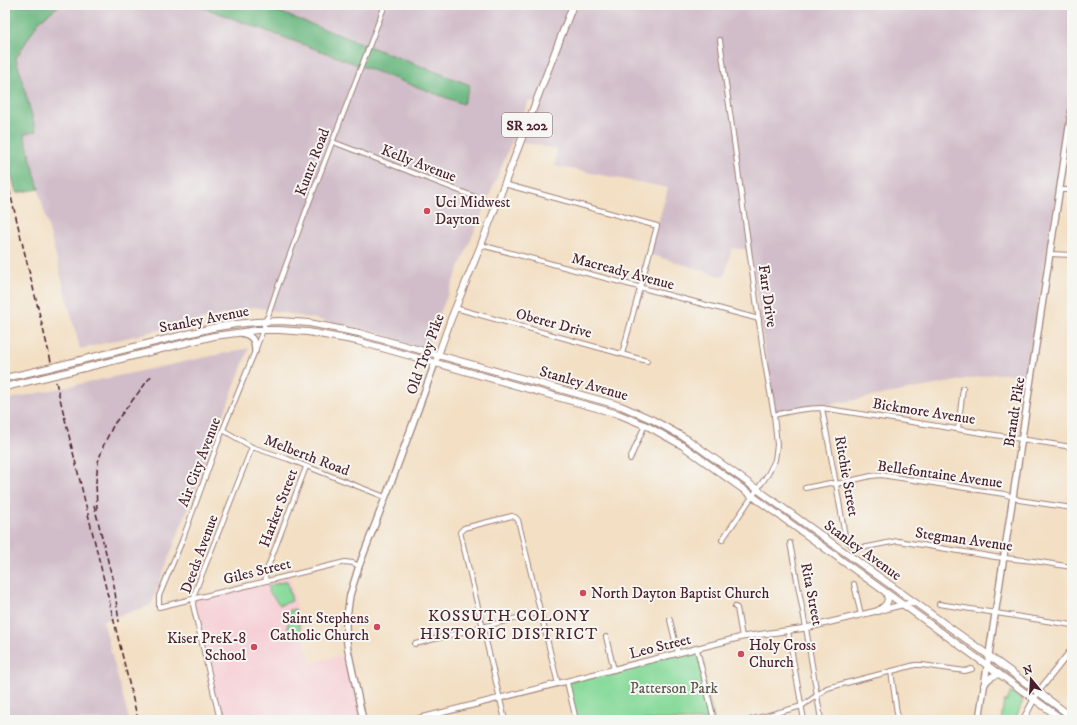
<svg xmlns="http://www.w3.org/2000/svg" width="1077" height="725" font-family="'IM FELL DW Pica',serif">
	<rect width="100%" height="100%" fill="#f6f6f2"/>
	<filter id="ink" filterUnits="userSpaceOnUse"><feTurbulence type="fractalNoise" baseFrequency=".025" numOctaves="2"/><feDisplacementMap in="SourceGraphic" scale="8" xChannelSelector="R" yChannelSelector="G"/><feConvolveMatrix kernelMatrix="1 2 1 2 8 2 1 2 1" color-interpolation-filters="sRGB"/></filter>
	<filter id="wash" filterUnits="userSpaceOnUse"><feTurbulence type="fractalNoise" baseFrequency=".012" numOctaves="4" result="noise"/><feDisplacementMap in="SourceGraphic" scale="16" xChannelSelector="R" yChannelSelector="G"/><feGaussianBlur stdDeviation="0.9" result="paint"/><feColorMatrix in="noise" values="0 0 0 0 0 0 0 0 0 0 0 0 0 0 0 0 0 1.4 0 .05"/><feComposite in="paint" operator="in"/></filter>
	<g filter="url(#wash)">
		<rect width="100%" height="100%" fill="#f3dfc3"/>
		<path fill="#f6cfd6" d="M289 575 310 663 348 654 363 720H220L193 599Z"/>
		<g fill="#d1bdc9">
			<path d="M60 5H197L462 104 469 85 266 7 268 5H1072V96L1027 374H994L774 415 750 250 732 248 724 277 649 254 668 188 555 166 557 149 521 142 536 102 529 101 424 351 374 331 255 307 80 349 24 134 36 130 16 58 39 20Z"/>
			<path d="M249 348 151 605 103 621 129 720H5V400Z"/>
		</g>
		<g fill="#89da9b" stroke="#6a7c63">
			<path d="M287 581 292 601 280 605 269 592 268 586Z"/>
			<path d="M295 609 301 632 289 634C286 626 289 619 290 610Z"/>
			<path d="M697 649 714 720H576L567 682Z"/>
			<path d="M1011 692 1023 701 1015 720H1001L1004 701H1007Z"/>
		</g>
		<g fill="#6eba83" stroke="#5c6c57">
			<path d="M5 5H60L39 21 16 58 36 131 24 134 39 189 16 193 5 149Z"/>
			<path d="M197 5H261L470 85 463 104Z"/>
		</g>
	</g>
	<g filter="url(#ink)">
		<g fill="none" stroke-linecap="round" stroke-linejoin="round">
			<defs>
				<g id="minor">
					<path d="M720 40 764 358 774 415 777 445 775 460 768 474 722 540"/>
					<path d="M333 142 496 205"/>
					<path d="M504 184 657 226 622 354"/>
					<path d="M1060 190H1072"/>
					<path d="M481 245 759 319"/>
					<path d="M1050 254 1072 255"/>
					<path d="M455 308 647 361"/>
					<path d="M822 408 836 484 845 536C847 541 849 545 855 547 863 550 887 542 898 541L995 557 1034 561 1072 567"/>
					<path d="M774 415C790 411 805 408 822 408L1072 447"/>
					<path d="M958 429 963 388"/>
					<path d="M223 430 252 447 288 459 385 497"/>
					<path d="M630 459 645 425"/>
					<path d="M805 488 830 483 836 484 871 476 881 475 1004 494 1013 497 1019 500 1072 508"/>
					<path d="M790 543 806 628 821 720"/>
					<path d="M359 566 353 563 345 562 159 607V596L182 541 218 442 255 351 264 327V322L268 316 276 292 310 200 385 5"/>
					<path d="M266 581 265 575 266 572 306 467"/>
					<path d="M854 584 861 615"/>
					<path d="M939 604 1072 625"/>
					<path d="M735 607 737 608 742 637"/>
					<path d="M670 620 678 653"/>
					<path d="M788 631 804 720"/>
					<path d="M606 637 614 670"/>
					<path d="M415 644 541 612"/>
					<path d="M697 649 714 720"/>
					<path d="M891 671 898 720"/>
					<path d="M567 682 576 720"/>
					<path d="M220 720 193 605 195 592 252 447"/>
					<path d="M505 720 460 532 464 528 512 516 515 517 518 520 558 684"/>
					<path d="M750 720 802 706 827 688 915 665H922L965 671 972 669"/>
				</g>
				<g id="tertiary">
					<path d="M413 720 742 637 806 628 914 602"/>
					<path d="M1023 720 1038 692 1072 649"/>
				</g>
				<g id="secondary">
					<path d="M241 333C252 335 255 340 255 351"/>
					<path d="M363 720 348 650 346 636V623L350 595 359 566 394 475 435 363"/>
					<path d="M979 720 1072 108"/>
				</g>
				<g id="primary">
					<path d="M437 358 451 319 481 245 573 5"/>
					<path d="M81 360 212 328 236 324 256 322 280 321 309 323 359 333 621 406 653 420 687 439 984 652 1072 717"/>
					<path d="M84 368 214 336 237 333 257 330H279L308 332 357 341 618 414 649 427 683 446 1063 720"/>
					<path d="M5 378 32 372"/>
					<path d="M5 387 34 380"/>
					<path d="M878 611C885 606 891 602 886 593"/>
					<path d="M984 685C988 678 992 676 999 674"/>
				</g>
			</defs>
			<use href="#minor" stroke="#9e7f77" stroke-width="6"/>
			<use href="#tertiary" stroke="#9e7f77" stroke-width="7"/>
			<use href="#secondary" stroke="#9e7f77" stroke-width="8"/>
			<use href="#primary" stroke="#9e7f77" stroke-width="8"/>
			<use href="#minor" stroke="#fff" stroke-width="4"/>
			<use href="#tertiary" stroke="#fff" stroke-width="5"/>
			<use href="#secondary" stroke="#fff" stroke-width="5.5"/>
			<use href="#primary" stroke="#fff" stroke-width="6"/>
			<g stroke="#4a1f2b" stroke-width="1.5" stroke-dasharray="6 3" stroke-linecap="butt">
				<path d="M5 172 138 720"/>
				<path d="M94 505 114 585 119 622"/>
				<path d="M97 510 96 482 98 462 104 444 114 424 152 375"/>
			</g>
			<defs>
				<g id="primary-bridge">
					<path d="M32 372 81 360"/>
					<path d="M34 380 84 368"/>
				</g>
			</defs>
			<use href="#primary-bridge" stroke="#9e7f77" stroke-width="8" stroke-linecap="butt"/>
			<use href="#primary-bridge" stroke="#fff" stroke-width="6"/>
		</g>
	</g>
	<g fill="#d1495b" stroke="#f6f6f2" stroke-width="1.5">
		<circle cx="427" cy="211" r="4"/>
		<circle cx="583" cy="593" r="4"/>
		<circle cx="377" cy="627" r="4"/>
		<circle cx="254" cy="647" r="4"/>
		<circle cx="741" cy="654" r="4"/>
	</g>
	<g text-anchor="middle" stroke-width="4" stroke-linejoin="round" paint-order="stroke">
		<rect fill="#f6f6f2" stroke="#7e6067" stroke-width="1" x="502" y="113" width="50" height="24" rx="3"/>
		<g font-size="14" font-weight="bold" fill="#4a1f2b">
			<text x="527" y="130">SR 202</text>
		</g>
		<g font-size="15" fill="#4a1f2b" stroke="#f6f6f2">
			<text transform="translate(312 162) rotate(-69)" y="5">Kuntz Road</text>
			<text transform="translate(419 163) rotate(21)" y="5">Kelly Avenue</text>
			<text transform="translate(623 271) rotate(15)" y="5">Macready Avenue</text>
			<text transform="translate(768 296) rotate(82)" y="5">Farr Drive</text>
			<text transform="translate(204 319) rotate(-11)" y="5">Stanley Avenue</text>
			<text transform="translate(554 323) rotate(15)" y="5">Oberer Drive</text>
			<text transform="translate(425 354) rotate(-70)" y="5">Old Troy Pike</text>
			<text transform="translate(584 383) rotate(16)" y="5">Stanley Avenue</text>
			<text transform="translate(924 411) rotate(9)" y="5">Bickmore Avenue</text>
			<text transform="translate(1014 412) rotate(-81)" y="5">Brandt Pike</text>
			<text transform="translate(307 455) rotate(21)" y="5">Melberth Road</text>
			<text transform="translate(199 462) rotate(-69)" y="5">Air City Avenue</text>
			<text transform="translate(940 474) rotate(8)" y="5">Bellefontaine Avenue</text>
			<text transform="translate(847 476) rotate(80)" y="5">Ritchie Street</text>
			<text transform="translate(278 508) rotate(-69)" y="5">Harker Street</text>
			<text transform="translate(964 539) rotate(8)" y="5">Stegman Avenue</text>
			<text transform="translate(863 550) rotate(36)" y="5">Stanley Avenue</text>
			<text transform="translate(199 554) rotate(-70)" y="5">Deeds Avenue</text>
			<text transform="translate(257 571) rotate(-14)" y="5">Giles Street</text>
			<text transform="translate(812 594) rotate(79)" y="5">Rita Street</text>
			<text transform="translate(660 646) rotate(-14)" y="5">Leo Street</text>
		</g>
		<g font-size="15" fill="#4a1f2b" stroke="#f6f6f2" text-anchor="start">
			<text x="435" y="207">Uci Midwest<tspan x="435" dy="17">Dayton</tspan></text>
			<text x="591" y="598">North Dayton Baptist Church</text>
			<text x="369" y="623" text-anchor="end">Saint Stephens<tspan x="369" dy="17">Catholic Church</tspan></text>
			<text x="246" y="643" text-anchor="end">Kiser PreK-8<tspan x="246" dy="17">School</tspan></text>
			<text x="749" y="650">Holy Cross<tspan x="749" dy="17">Church</tspan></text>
		</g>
		<g font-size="15" fill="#5d574d" stroke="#f6f6f2">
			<text x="674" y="693">Patterson Park</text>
		</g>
		<g font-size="16" letter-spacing="1" fill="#4a1f2b" stroke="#f6f6f2">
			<text x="509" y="621">KOSSUTH COLONY<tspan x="509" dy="18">HISTORIC DISTRICT</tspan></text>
		</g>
	</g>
	<rect width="1077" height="725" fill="none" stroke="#f6f6f2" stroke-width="20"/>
	<g transform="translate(1031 679) rotate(342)" stroke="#f6f6f2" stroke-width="3" paint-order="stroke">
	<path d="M0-3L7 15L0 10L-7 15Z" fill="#4a1f2b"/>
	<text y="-6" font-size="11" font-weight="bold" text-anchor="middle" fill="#4a1f2b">N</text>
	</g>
</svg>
